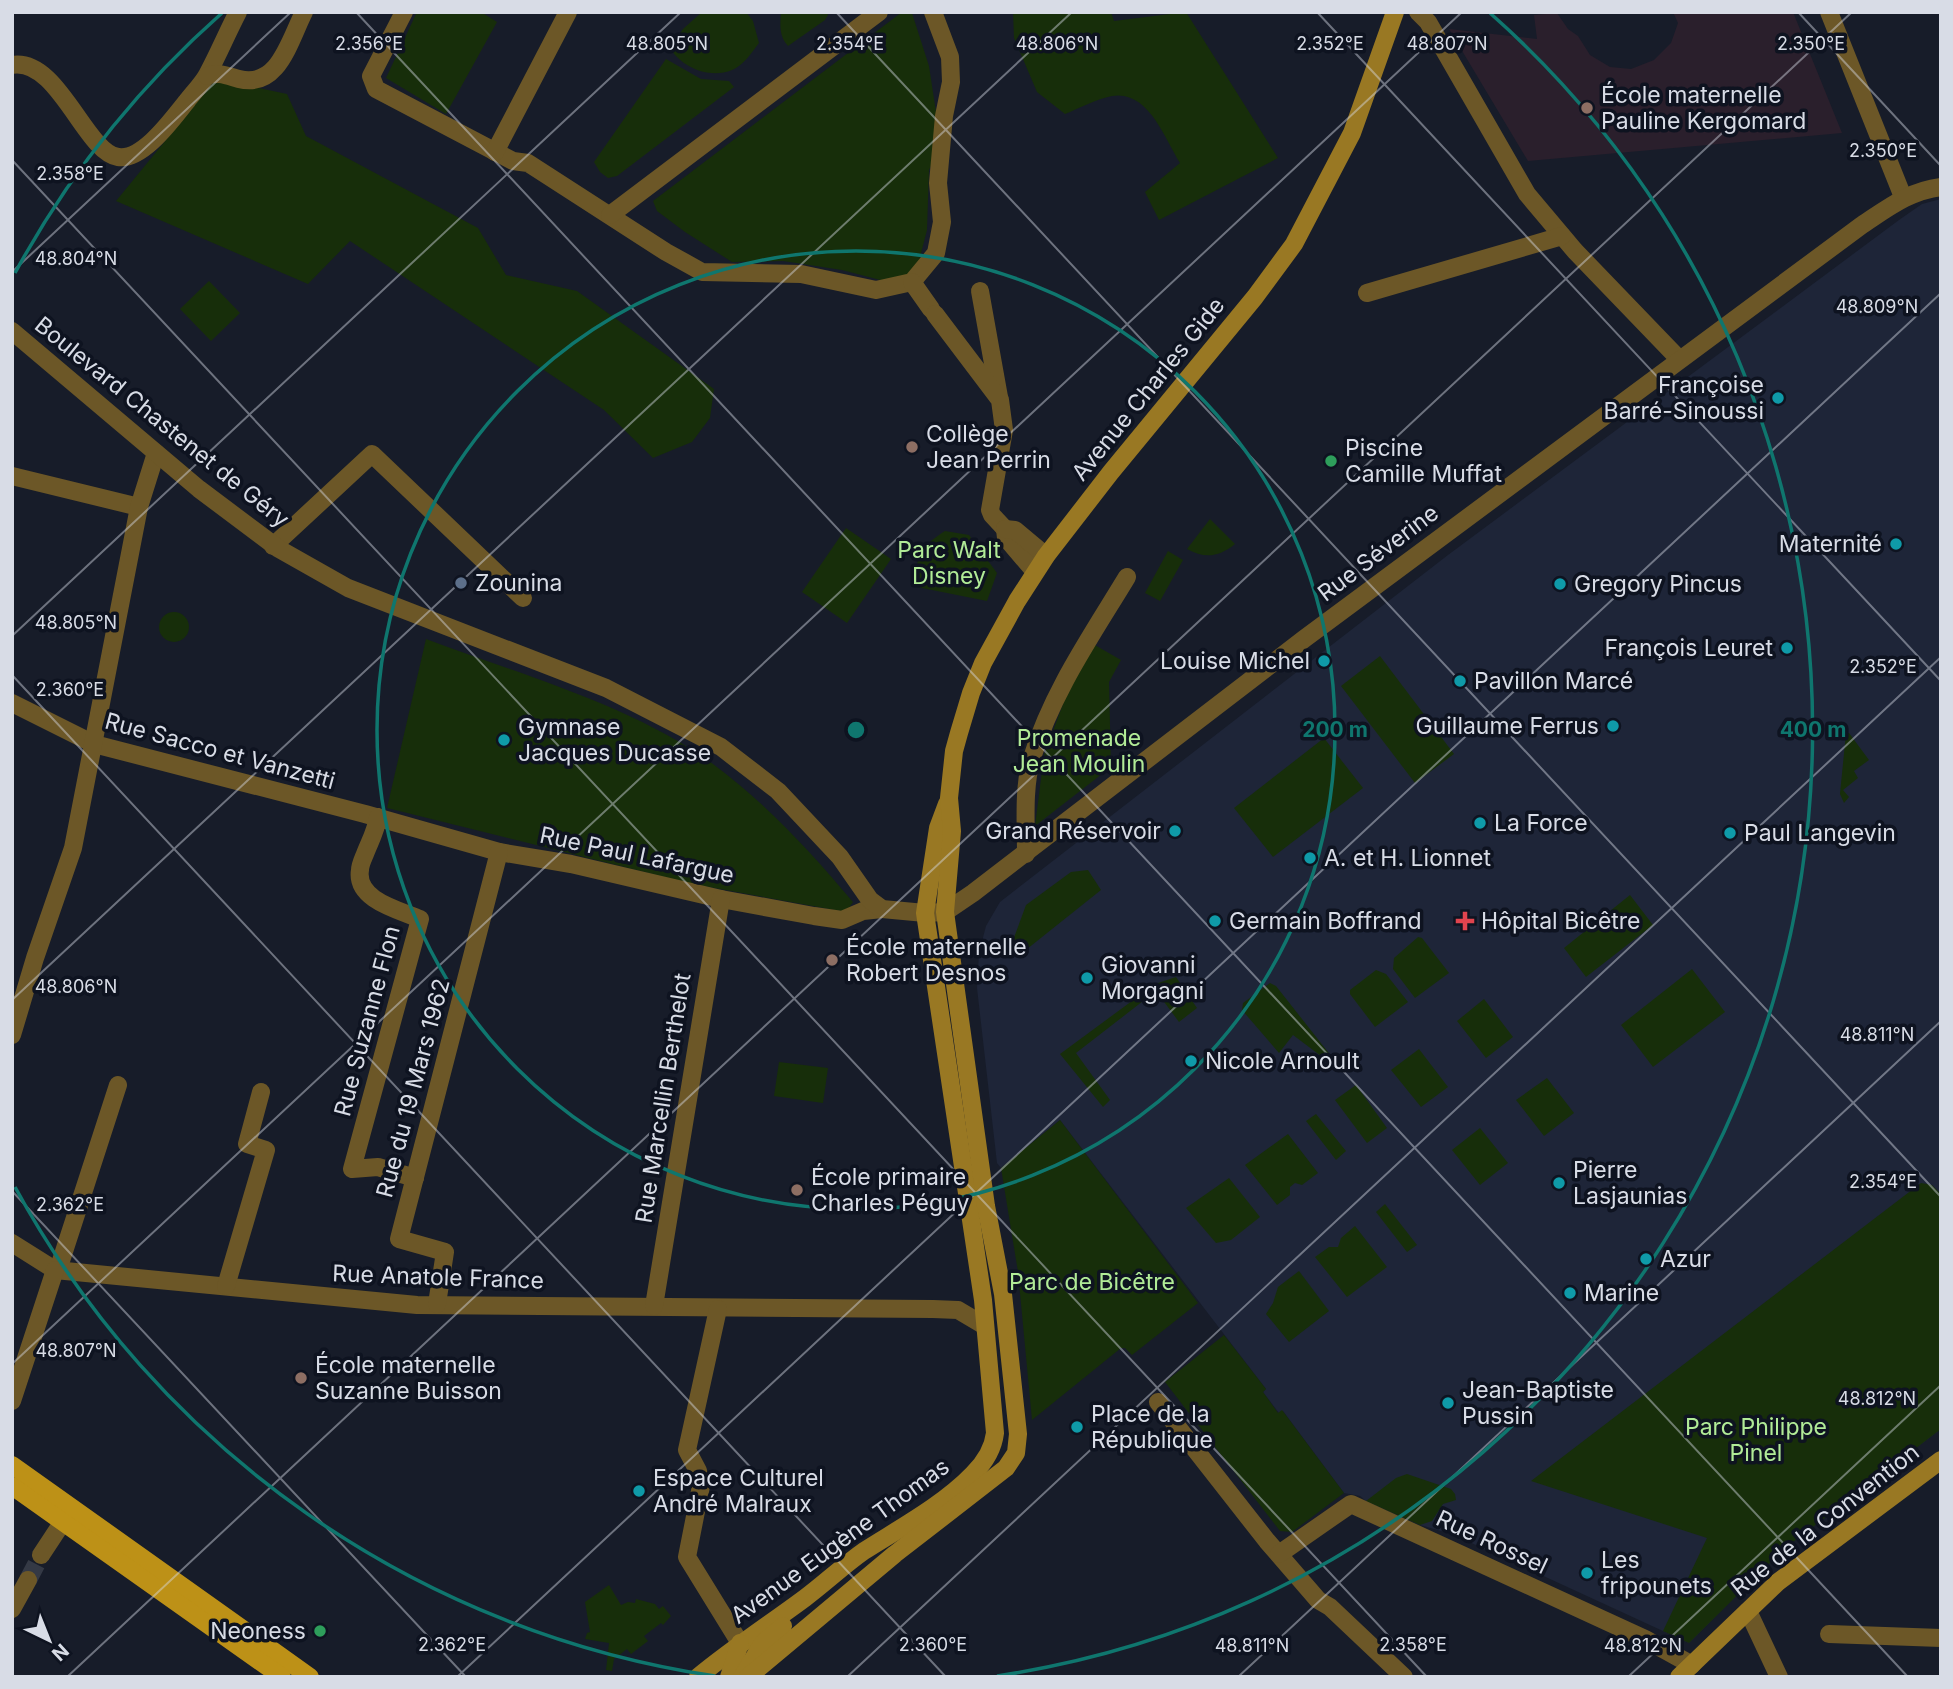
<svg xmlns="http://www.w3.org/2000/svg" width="1953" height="1689" font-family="Inter,sans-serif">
	<rect width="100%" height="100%" fill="#171c29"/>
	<path fill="#1e2538" d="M1941 199V1429L1784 1549 1689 1643 1452 1534 1420 1525 1366 1501 1360 1496 1344 1493 1283 1411 1279 1413 1263 1392 1266 1389 1060 1120 1001 1168 997 1163 977 988 979 953 986 926 1000 902 1448 555 1899 220 1922 204Z"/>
	<path fill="#2a1f2c" d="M1673 12H1793L1842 133 1528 161 1449 29 1537 39 1534 15 1557 13 1568 29 1578 36 1590 55 1610 67 1631 69 1654 60 1671 43 1678 23Z"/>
	<g fill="#172e0a">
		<path d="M417 12H481L497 22 446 114 386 78Z"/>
		<path d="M702 12H746L753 21 759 43C752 52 743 66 732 70 710 79 682 68 670 48L683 29Z"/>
		<path d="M781 12H827L828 15 825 20 788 46C779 36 780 26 781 12Z"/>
		<path d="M902 12 912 13 929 66 941 145 929 170 927 230 919 261 905 278 884 281 842 270 783 261 732 262 685 232 657 211 653 201Z"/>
		<path d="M1013 12H1111L1114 21 1186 12 1278 158 1159 220 1145 192 1180 163C1164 137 1148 90 1112 96 1096 99 1080 108 1065 114L1037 92 1014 38Z"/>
		<path d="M666 59 701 79 729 81 734 87 617 176 608 178 600 172 594 162Z"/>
		<path d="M216 79 287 94 306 136 478 228 506 275 577 291 714 389 710 418 692 442 653 458 604 410 350 241 308 284 116 201Z"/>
		<path d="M209 281 240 313 211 341 180 309Z"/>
		<path d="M1210 519 1235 544C1219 557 1205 559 1187 549Z"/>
		<path d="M846 528 891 559 847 623 802 592Z"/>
		<path d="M945 531 969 535 997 573 987 601 917 587C915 555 919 548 945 531Z"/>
		<path d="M1168 551 1183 560 1160 601 1145 593Z"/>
		<circle cx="174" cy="627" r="15"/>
		<path d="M426 639C519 674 634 706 713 764 767 804 811 852 853 902L846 912 693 884 387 808Z"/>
		<path d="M1093 644 1121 660 1109 682 1111 767 1035 826 1044 755 1066 696Z"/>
		<path d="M1380 656 1454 754 1415 783 1341 686Z"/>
		<path d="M1846 733H1849L1869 760 1854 771 1858 778 1843 790 1849 797 1844 803 1840 794Z"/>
		<path d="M1324 738 1363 788 1273 857 1234 808Z"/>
		<path d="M1088 870 1101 890 1017 957 1012 943 1026 905 1071 872Z"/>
		<path d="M1630 895 1653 925 1586 977 1564 948Z"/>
		<path d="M1418 937 1422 938 1449 973 1415 998 1393 969 1394 958Z"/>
		<path d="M1692 969 1725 1012 1653 1067 1621 1025Z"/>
		<path d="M1376 970 1386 974 1408 1002 1375 1027 1350 994V990Z"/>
		<path d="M1176 977 1197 1008 1179 1022 1156 991 1076 1053 1110 1100 1103 1107 1060 1054 1155 984Z"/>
		<path d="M1270 983 1276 986 1339 1066 1337 1068 1293 1035 1279 1053 1242 1010 1243 1003Z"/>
		<path d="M1484 999 1513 1037 1486 1058 1457 1021Z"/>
		<path d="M1419 1049 1448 1087 1421 1107 1391 1070Z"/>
		<path d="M779 1062 828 1068 823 1103 774 1096Z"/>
		<path d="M1547 1078 1574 1113 1544 1136 1516 1100Z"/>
		<path d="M1356 1085 1387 1128 1367 1143 1335 1100Z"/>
		<path d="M1316 1114 1346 1151 1336 1160 1306 1121Z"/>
		<path d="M1060 1120 1198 1303 1132 1355 1125 1348H1121L1032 1420 1018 1272 1001 1168Z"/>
		<path d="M1480 1128 1508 1163 1480 1185 1452 1150Z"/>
		<path d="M1288 1134 1318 1173 1302 1185 1295 1183 1290 1187V1195L1277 1205 1245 1165Z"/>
		<path d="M1229 1178 1260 1217 1231 1240 1216 1243 1186 1208Z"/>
		<path d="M1921 1183 1932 1185 1941 1194V1429L1784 1549 1689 1643 1663 1631 1707 1538 1531 1481Z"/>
		<path d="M1385 1204 1417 1245 1407 1252 1376 1212Z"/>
		<path d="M1355 1226 1387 1267 1347 1297 1315 1257 1329 1247H1338L1341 1238Z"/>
		<path d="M1299 1271 1329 1311 1289 1342 1266 1314 1273 1303 1278 1287Z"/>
		<path d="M1224 1335 1266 1389 1263 1392 1278 1413 1282 1410 1344 1493 1292 1532 1280 1531 1165 1382Z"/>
		<path d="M1407 1474 1451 1489 1455 1494 1456 1500 1443 1504 1432 1521 1420 1525 1366 1501 1396 1478Z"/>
		<path d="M609 1585 621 1605 628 1602 635 1603 636 1599 655 1604 659 1609 663 1606 671 1616 663 1625 661 1623 644 1636 648 1641 631 1654 627 1649 614 1659 612 1671 606 1670 609 1643 585 1639 587 1633 590 1632 585 1602Z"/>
	</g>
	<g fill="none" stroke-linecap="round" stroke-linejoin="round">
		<path stroke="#343945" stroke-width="18" stroke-dasharray="18 9" stroke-linecap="butt" d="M28 1580 41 1555"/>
		<g stroke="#6c5727" stroke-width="18">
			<path d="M404 12 371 76 376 89 513 161 528 163 666 252 702 272 801 274 876 290 912 282 936 253 942 222 938 183 944 116 951 82 950 57 933 12"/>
			<path d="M1418 12 1428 22 1527 194 1575 251 1679 359"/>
			<path d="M1829 12 1903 197"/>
			<path d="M12 65C58 57 85 152 118 157 143 161 173 118 187 101 193 93 202 84 207 75 218 55 227 33 238 12"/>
			<path d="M207 76C217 71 228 76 239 79 278 89 289 42 304 12"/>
			<path d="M495 152 568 12"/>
			<path d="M610 215 879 12"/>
			<path d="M912 282 931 309"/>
			<path d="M980 291 999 397"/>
			<path d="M1367 293 1562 236"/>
			<path d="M935 314 1000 400 1004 430 990 510 992 515 1005 529"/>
			<path d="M12 476 139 507"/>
			<path d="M1005 529 1006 538 1035 572"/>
			<path d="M1005 529 1015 530 1046 556"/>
			<path d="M273 546 372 454 523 598"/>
			<path d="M12 703 94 744 365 814 499 852 571 864 721 899 814 916 842 920 863 911 882 909"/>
			<path d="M378 817C376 831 370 841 365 854 363 859 360 865 360 870 355 900 399 910 420 919L352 1169 378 1167 415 1178"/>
			<path d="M1026 854C1026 825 1023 786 1032 758 1052 692 1092 635 1127 577"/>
			<path d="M925 913 945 912 973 893 1304 639 1862 225C1888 208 1909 191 1941 187"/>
			<path d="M12 1035 35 958 73 848 139 507 156 453"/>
			<path d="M12 1243 55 1270 417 1305 933 1309 958 1310 985 1326"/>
			<path d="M58 1270 118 1085"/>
			<path d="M226 1286 266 1150 247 1144 261 1092"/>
			<path d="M437 1304 445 1252 399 1239 499 852"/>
			<path d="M654 1306 721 899"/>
			<path d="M718 1309 687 1450 698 1471 701 1486 687 1557 740 1643"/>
			<path d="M12 1401 55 1270"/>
			<path d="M1158 1402 1267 1541 1318 1600 1330 1607 1404 1677"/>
			<path d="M1279 1554 1351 1504 1645 1639 1692 1665"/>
			<path d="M41 1555 64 1520"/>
			<path d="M12 1609 28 1580"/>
			<path d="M1748 1611 1779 1677"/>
			<path d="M1829 1634 1941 1638"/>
		</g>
		<path stroke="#6c5727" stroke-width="18" d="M12 331 199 489 279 549 348 588 606 688 721 747 778 791 840 857 870 900 882 909 925 913"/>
		<g stroke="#997823" stroke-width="18">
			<path d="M698 1677C733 1648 770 1624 805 1598 825 1583 844 1565 864 1551 900 1528 943 1505 973 1474 985 1462 993 1450 995 1433L983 1300 925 913 938 828 947 804"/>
			<path d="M729 1677 740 1643"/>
			<path d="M742 1677 763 1643 783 1626"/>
			<path d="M748 1677 895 1554 1006 1468 1016 1453 1018 1434 1003 1294 986 1206 945 912 952 831 949 798 954 751 959 733 971 693 983 663 1017 601 1046 556 1111 472 1255 297 1294 244 1352 133 1395 12"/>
			<path d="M1679 1677 1778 1582 1941 1460"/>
		</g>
		<g stroke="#bd9117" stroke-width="18">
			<path d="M12 1465 310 1677"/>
			<path d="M12 1486 282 1677"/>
		</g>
	</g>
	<path fill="none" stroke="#d8dce6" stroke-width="2" stroke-opacity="0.45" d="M356 12 1908 1677M836 12 1941 1197M1317 12 1941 681M1798 12 1941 166M12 160 1427 1677M12 272 291 12M12 636 681 12M12 675 946 1677M12 1000 1072 12M12 1191 466 1677M12 1364 1462 12M67 1677 1852 12M457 1677 1941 293M847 1677 1941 657M1238 1677 1941 1021M1628 1677 1941 1385"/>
	<g fill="none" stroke="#0f766e" stroke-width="3.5">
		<circle cx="856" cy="730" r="479"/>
		<path d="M715 1676A957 957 0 0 1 15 1187M15 273A957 957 0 0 1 222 13M1490 13A957 957 0 0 1 997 1676"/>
	</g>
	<g fill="#8d6e63" stroke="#0e1320" stroke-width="2.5">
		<circle cx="1587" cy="108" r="7"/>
		<circle cx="912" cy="447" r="7"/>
		<circle cx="832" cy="960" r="7"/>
		<circle cx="797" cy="1190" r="7"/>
		<circle cx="301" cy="1378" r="7"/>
	</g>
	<g fill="#0f9aa8" stroke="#0e1320" stroke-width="2.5">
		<circle cx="1778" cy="398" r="7"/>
		<circle cx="1896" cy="544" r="7"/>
		<circle cx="1560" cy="584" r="7"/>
		<circle cx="1787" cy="648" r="7"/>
		<circle cx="1324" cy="661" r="7"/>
		<circle cx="1460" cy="681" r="7"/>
		<circle cx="1613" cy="726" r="7"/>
		<circle cx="504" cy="740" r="7"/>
		<circle cx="1480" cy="823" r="7"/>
		<circle cx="1175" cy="831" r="7"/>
		<circle cx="1730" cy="833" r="7"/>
		<circle cx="1310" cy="858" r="7"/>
		<circle cx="1215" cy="921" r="7"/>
		<circle cx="1087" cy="978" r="7"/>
		<circle cx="1191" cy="1061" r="7"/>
		<circle cx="1559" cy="1183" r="7"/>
		<circle cx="1646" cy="1259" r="7"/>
		<circle cx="1570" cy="1293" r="7"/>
		<circle cx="1448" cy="1403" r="7"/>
		<circle cx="1077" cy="1427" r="7"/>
		<circle cx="639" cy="1491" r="7"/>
		<circle cx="1587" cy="1573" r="7"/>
	</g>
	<g fill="#2e9e5b" stroke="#0e1320" stroke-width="2.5">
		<circle cx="1331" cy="461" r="7"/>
		<circle cx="320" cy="1631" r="7"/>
	</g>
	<circle fill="#5c6f8a" stroke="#0e1320" stroke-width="2.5" cx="461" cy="583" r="7"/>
	<path fill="#e0444e" stroke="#0e1320" stroke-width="2.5" d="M1461.5 910.5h7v7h7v7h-7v7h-7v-7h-7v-7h7z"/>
	<g text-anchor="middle" stroke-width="7" stroke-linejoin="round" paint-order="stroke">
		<g font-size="23" fill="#d8dce6" stroke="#0e1320" text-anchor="start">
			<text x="1601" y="103">École maternelle<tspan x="1601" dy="26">Pauline Kergomard</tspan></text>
			<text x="1764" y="393" text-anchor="end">Françoise<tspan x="1764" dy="26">Barré-Sinoussi</tspan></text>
			<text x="926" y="442">Collège<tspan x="926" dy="26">Jean Perrin</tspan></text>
			<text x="1345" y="456">Piscine<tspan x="1345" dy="26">Camille Muffat</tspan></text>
			<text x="1882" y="552" text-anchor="end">Maternité</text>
			<text x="475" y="591">Zounina</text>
			<text x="1574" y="592">Gregory Pincus</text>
			<text x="1773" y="656" text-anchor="end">François Leuret</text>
			<text x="1310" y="669" text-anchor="end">Louise Michel</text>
			<text x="1474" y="689">Pavillon Marcé</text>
			<text x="1599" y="734" text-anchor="end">Guillaume Ferrus</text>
			<text x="518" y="735">Gymnase<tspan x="518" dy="26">Jacques Ducasse</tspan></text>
			<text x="1494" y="831">La Force</text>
			<text x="1161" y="839" text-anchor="end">Grand Réservoir</text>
			<text x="1744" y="841">Paul Langevin</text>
			<text x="1324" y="866">A. et H. Lionnet</text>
			<text x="1229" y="929">Germain Boffrand</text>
			<text x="1481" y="929">Hôpital Bicêtre</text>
			<text x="846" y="955">École maternelle<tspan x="846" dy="26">Robert Desnos</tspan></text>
			<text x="1101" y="973">Giovanni<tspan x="1101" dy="26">Morgagni</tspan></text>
			<text x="1205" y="1069">Nicole Arnoult</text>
			<text x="1573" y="1178">Pierre<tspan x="1573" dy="26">Lasjaunias</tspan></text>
			<text x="811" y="1185">École primaire<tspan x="811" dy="26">Charles Péguy</tspan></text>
			<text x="1660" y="1267">Azur</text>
			<text x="1584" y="1301">Marine</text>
			<text x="315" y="1373">École maternelle<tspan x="315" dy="26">Suzanne Buisson</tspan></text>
			<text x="1462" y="1398">Jean-Baptiste<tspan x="1462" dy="26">Pussin</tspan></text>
			<text x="1091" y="1422">Place de la<tspan x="1091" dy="26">République</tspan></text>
			<text x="653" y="1486">Espace Culturel<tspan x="653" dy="26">André Malraux</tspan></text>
			<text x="1601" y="1568">Les<tspan x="1601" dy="26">fripounets</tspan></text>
			<text x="306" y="1639" text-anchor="end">Neoness</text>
		</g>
		<g font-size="23" fill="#d8dce6" stroke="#0e1320">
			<text transform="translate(1148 389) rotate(-51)" y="8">Avenue Charles Gide</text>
			<text transform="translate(162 422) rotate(39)" y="8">Boulevard Chastenet de Géry</text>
			<text transform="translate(1378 553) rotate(-37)" y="8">Rue Séverine</text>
			<text transform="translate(220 751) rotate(15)" y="8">Rue Sacco et Vanzetti</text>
			<text transform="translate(637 855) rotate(12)" y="8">Rue Paul Lafargue</text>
			<text transform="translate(367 1021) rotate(-75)" y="8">Rue Suzanne Flon</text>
			<text transform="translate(413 1088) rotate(-75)" y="8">Rue du 19 Mars 1962</text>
			<text transform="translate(663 1098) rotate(-81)" y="8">Rue Marcellin Berthelot</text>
			<text transform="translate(438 1277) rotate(2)" y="8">Rue Anatole France</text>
			<text transform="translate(1825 1520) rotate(-38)" y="8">Rue de la Convention</text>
			<text transform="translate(840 1541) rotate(-36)" y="8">Avenue Eugène Thomas</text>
			<text transform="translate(1492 1542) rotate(25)" y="8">Rue Rossel</text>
		</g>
		<g font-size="23" fill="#b1eb97" stroke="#0e1320">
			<text x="949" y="558">Parc Walt<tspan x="949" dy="26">Disney</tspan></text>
			<text x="1079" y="746">Promenade<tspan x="1079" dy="26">Jean Moulin</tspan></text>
			<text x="1092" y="1290">Parc de Bicêtre</text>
			<text x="1756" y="1435">Parc Philippe<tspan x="1756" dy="26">Pinel</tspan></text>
		</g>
	</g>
	<g font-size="18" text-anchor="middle" fill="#d8dce6" stroke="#0e1320" stroke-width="7" stroke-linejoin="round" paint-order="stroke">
		<text x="667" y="50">48.805°N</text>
		<text x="1057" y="50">48.806°N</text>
		<text x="1447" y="50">48.807°N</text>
		<text x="369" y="50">2.356°E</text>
		<text x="850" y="50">2.354°E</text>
		<text x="1330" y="50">2.352°E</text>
		<text x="1811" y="50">2.350°E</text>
		<text x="1883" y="157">2.350°E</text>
		<text x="70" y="180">2.358°E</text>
		<text x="76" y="265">48.804°N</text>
		<text x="1877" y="313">48.809°N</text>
		<text x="76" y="629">48.805°N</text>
		<text x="1883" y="673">2.352°E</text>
		<text x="70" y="696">2.360°E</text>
		<text x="76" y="993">48.806°N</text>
		<text x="1877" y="1041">48.811°N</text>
		<text x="1883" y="1188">2.354°E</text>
		<text x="70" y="1211">2.362°E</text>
		<text x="76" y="1357">48.807°N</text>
		<text x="1877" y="1405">48.812°N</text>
		<text x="452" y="1651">2.362°E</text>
		<text x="933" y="1651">2.360°E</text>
		<text x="1413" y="1651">2.358°E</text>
		<text x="1252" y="1652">48.811°N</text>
		<text x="1643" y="1652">48.812°N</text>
	</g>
	<circle cx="856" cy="730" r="10" fill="#0f766e" stroke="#0e1320" stroke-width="3.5"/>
	<g font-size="21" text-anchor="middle" font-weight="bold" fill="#0f766e" stroke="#0e1320" stroke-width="7" stroke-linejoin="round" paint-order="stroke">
		<text x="1335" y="737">200 m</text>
		<text x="1813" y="737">400 m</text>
	</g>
	<rect width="1953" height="1689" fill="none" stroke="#d8dce6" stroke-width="28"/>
	<g transform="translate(49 1640) rotate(137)" stroke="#0e1320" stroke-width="5" paint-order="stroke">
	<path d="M0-5L12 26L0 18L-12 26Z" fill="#d8dce6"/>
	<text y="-10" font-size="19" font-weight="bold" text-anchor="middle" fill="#d8dce6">N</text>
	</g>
</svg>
